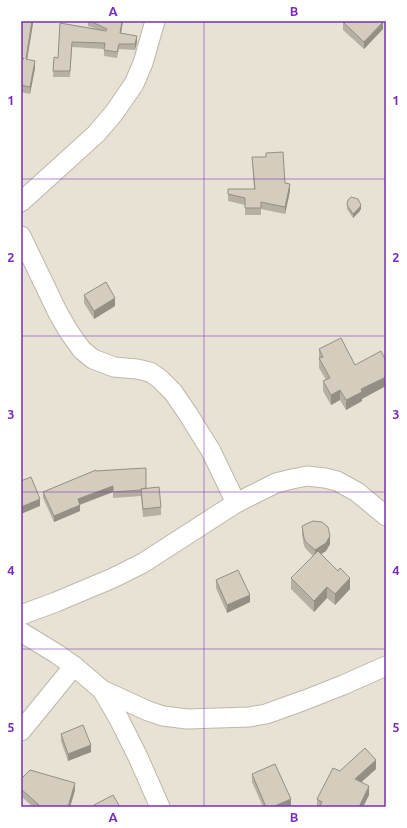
<svg xmlns="http://www.w3.org/2000/svg" width="407" height="828" font-family="Ubuntu,sans-serif">
	<rect width="100%" height="100%" fill="#f3f0e6"/>
	<rect fill="#e7e2d4" x="21" y="21" width="365" height="786"/>
	<g fill="none" stroke-linecap="round" stroke-linejoin="round">
		<defs>
			<g id="minor">
				<path d="M21 202 96 134 114 113 134 84 143 63 155 21"/>
				<path d="M21 236 58 313 69 332 82 350 93 359 114 367 137 369 150 372 160 379 173 392 188 414 211 451 236 503"/>
				<path d="M21 615 56 602 113 578 143 563 236 503 276 483 292 479 307 476 325 478 337 481 357 492 386 516"/>
				<path d="M21 632 57 654 74 666 102 690 119 719 138 757 160 807"/>
				<path d="M102 690 148 711 163 716 187 719 249 717 266 714 305 700 343 685 386 666"/>
				<path d="M21 731 74 666"/>
			</g>
		</defs>
		<use href="#minor" stroke="#beb8a9" stroke-width="21"/>
		<use href="#minor" stroke="#fff" stroke-width="19"/>
	</g>
	<g fill="#b6afa2">
		<path d="M21 21H33L27 59 35 68 30 94 21 92Z"/>
		<path d="M88 21H123L121 34 137 42 135 50 119 49 117 58 104 56V49L72 47 70 77H53L54 57 58 58 60 23 97 29 88 26Z"/>
		<path d="M343 22 383 29 364 49 343 30Z"/>
		<path d="M252 157 285 183 290 191 285 214 261 209V215H245V205L228 201V194L254 189Z"/>
		<path d="M347 205 361 209 359 212 353 218 347 209Z"/>
		<path d="M84 295 115 306 94 319 84 303Z"/>
		<path d="M319 349 362 399V401L346 410 340 400 331 405 323 391V381L326 380 319 368Z"/>
		<path d="M96 471 146 488 161 507V515L143 517 141 496 113 498V492L80 505V511L54 522 43 498V492Z"/>
		<path d="M302 526 330 544 326 551 321 554 350 589 335 605 327 598 314 612 291 589V578L313 556 306 549 304 546 302 534Z"/>
		<path d="M216 580 250 602 227 613 216 588Z"/>
		<path d="M61 734 91 752 68 761 61 741Z"/>
		<path d="M376 769 361 782 369 795 363 807H317V799L340 771Z"/>
		<path d="M252 774 291 806 289 807H263L252 782Z"/>
		<path d="M21 779 75 790 70 807H33L21 796Z"/>
	</g>
	<g fill="#948f84">
		<path d="M32 21H33V24L26 66V59Z"/>
		<path d="M122 21H123L120 39V33Z"/>
		<path d="M383 22V29L364 49V42Z"/>
		<path d="M137 36V42L135 50V44Z"/>
		<path d="M35 61V68L30 94V87Z"/>
		<path d="M290 184V191L285 214V207Z"/>
		<path d="M361 205V209L359 212 353 218V214Z"/>
		<path d="M115 298V306L94 319V311Z"/>
		<path d="M386 377V386L362 399V401L346 410V400L361 389Z"/>
		<path d="M340 390V400L331 405V395Z"/>
		<path d="M113 486V492L78 505V499Z"/>
		<path d="M40 499V506L21 514V507Z"/>
		<path d="M80 505V511L54 522V516Z"/>
		<path d="M330 536V544L326 551 315 558V550Z"/>
		<path d="M350 578V589L335 605V594Z"/>
		<path d="M327 587V598L314 612V601Z"/>
		<path d="M250 595V602L227 613V605Z"/>
		<path d="M91 745V752L68 761V754Z"/>
		<path d="M376 760V769L355 788V779Z"/>
		<path d="M75 783V790L70 807H68Z"/>
		<path d="M369 786V795L363 807H359Z"/>
		<path d="M291 799V806L289 807H272Z"/>
	</g>
	<g fill="#d4ccbc" stroke="#948f84">
		<path d="M21 21H32L26 59 35 61 30 87 21 85V58L24 59 21 57Z"/>
		<path d="M90 21H122L120 33 137 36 135 44H119L117 52 104 50 105 43 72 42 70 71H53L54 57 58 58 60 23 106 31 107 29Z"/>
		<path d="M344 21H383V22L364 42 343 22Z"/>
		<path d="M283 152 285 183 290 184 285 207 261 202V208H245V198L228 194V189H255L252 157H266V153Z"/>
		<path d="M351 197 358 199 361 205 359 208 353 214 347 205 348 200Z"/>
		<path d="M106 282 115 298 94 311 84 295Z"/>
		<path d="M341 338 355 365 381 351 386 361V377L361 389 362 392 346 400 340 390 331 395 323 381 330 378 319 358 323 357 319 349Z"/>
		<path d="M146 468V488L141 489V490L113 492V486L78 499 80 505 54 516 43 492 96 470V471L128 469Z"/>
		<path d="M31 477 40 499 21 507V481Z"/>
		<path d="M159 487 161 507 143 509 141 489Z"/>
		<path d="M313 521 322 522 328 527 330 536 326 543 315 550 306 542 304 538 302 526Z"/>
		<path d="M318 551 338 571 340 568 350 578 335 594 327 587 314 601 291 578Z"/>
		<path d="M238 570 250 595 227 605 216 580Z"/>
		<path d="M83 725 91 745 68 754 61 734Z"/>
		<path d="M365 748 376 760 355 779 369 786 359 807H319L322 802 317 799 333 768 340 771Z"/>
		<path d="M275 764 291 799 272 807H266L252 774Z"/>
		<path d="M30 770 75 783 68 807H37L39 805 21 789V779Z"/>
		<path d="M113 795 120 807H95L94 805Z"/>
	</g>
	<path fill="none" stroke="#7b2cbf" stroke-width="1" stroke-opacity="0.55" d="M204 21V807M21 179H386M21 336H386M21 492H386M21 649H386"/>
	<rect width="407" height="828" fill="none" stroke="#ffffff" stroke-width="44"/>
	<rect x="22" y="22" width="363" height="784" fill="none" stroke="#7b2cbf" stroke-width="1.5"/>
	<g font-size="13" text-anchor="middle" font-weight="bold" fill="#7b2cbf">
		<text x="113" y="16">A</text>
		<text x="294" y="16">B</text>
		<text x="11" y="105">1</text>
		<text x="396" y="105">1</text>
		<text x="11" y="262">2</text>
		<text x="396" y="262">2</text>
		<text x="11" y="419">3</text>
		<text x="396" y="419">3</text>
		<text x="11" y="575">4</text>
		<text x="396" y="575">4</text>
		<text x="11" y="732">5</text>
		<text x="396" y="732">5</text>
		<text x="113" y="822">A</text>
		<text x="294" y="822">B</text>
	</g>
</svg>
